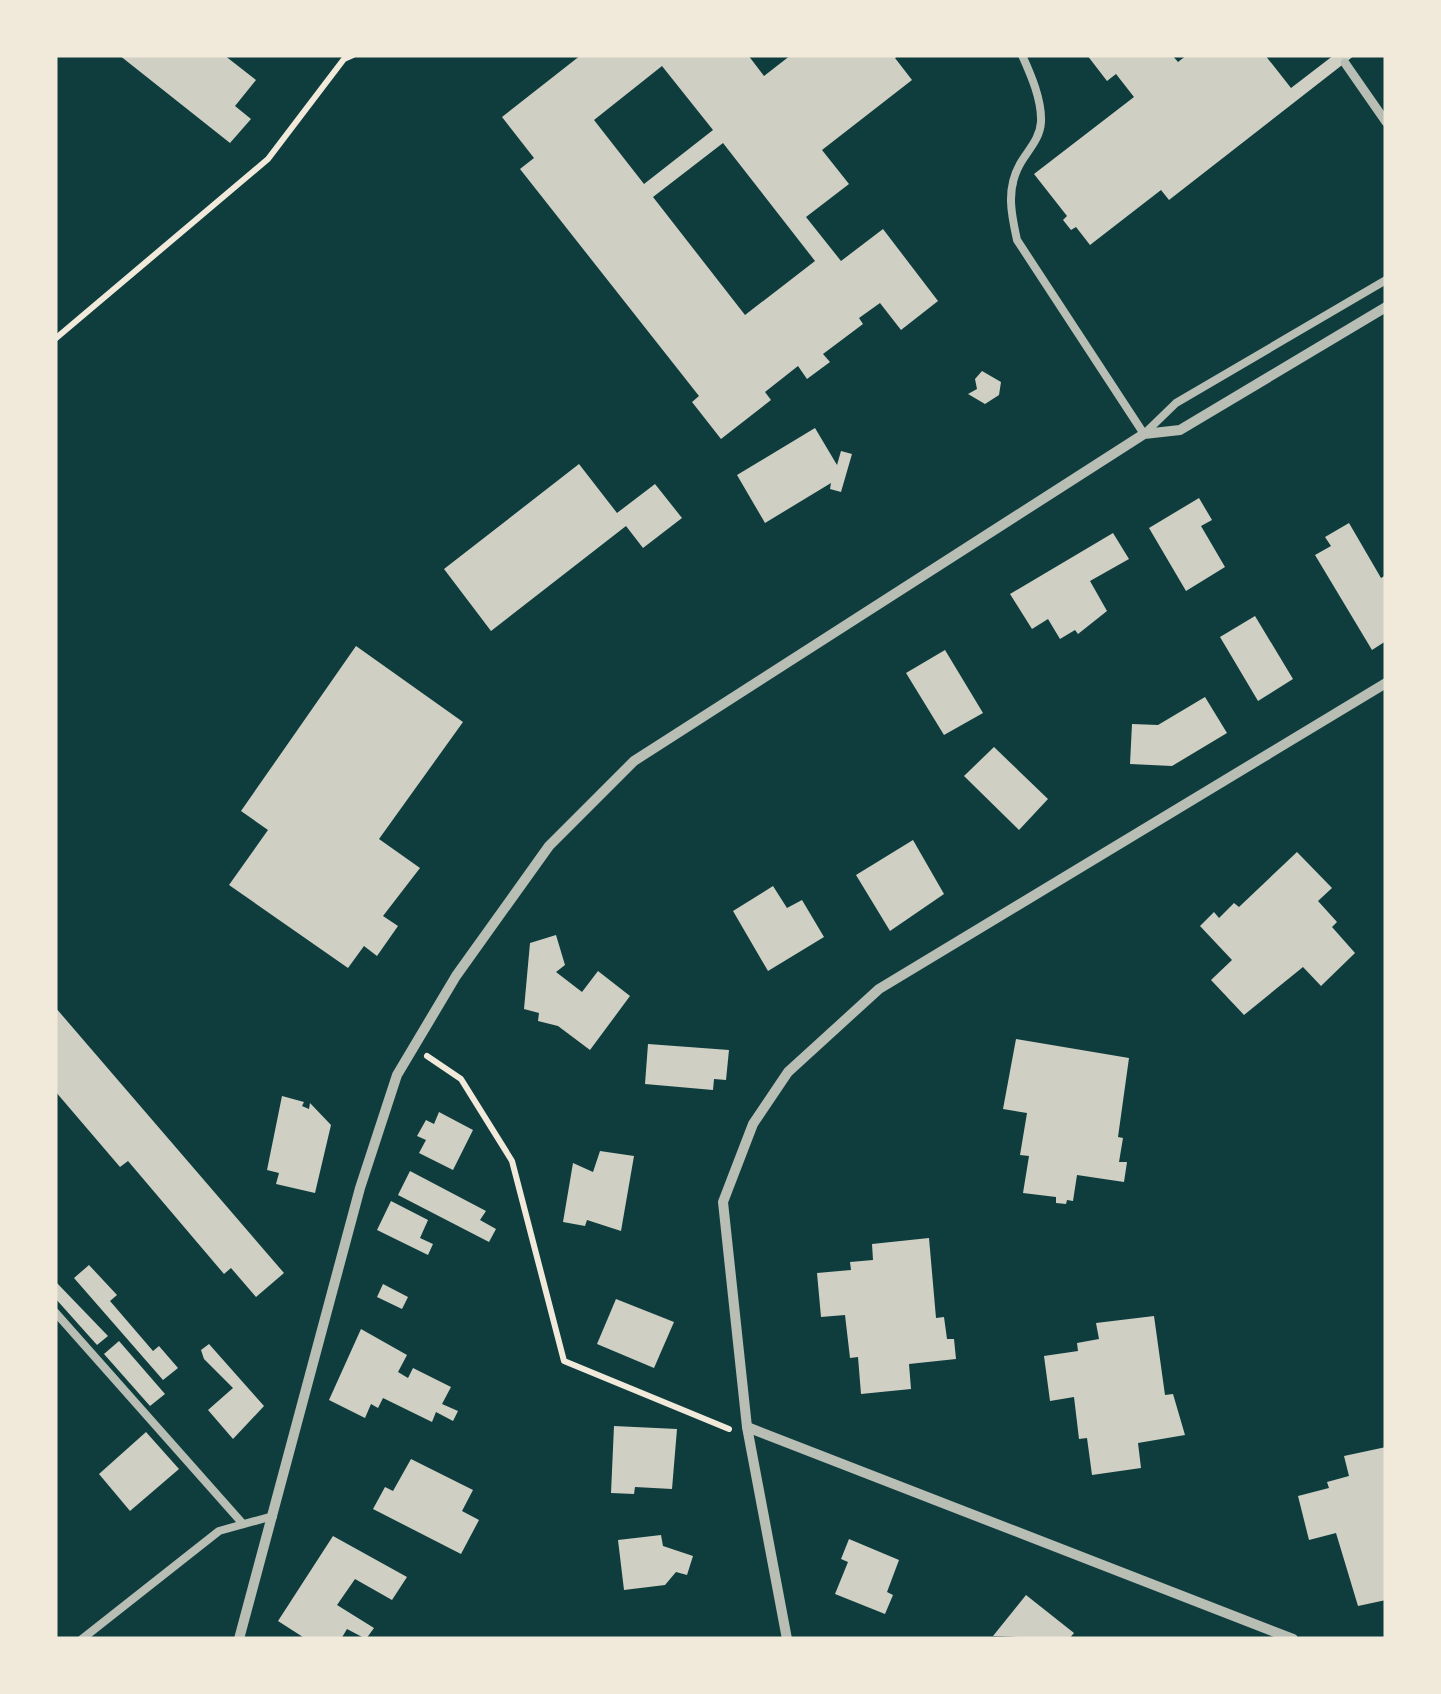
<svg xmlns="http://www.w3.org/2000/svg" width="1441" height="1694" font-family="'Fira Sans',sans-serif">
	<rect width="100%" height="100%" fill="#0f3d3e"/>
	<g fill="#cfcfc3" fill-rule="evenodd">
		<path d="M119 55H224L256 80 235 106 251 119 230 143Z"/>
		<path d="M581 55H748L764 76 791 55H899L895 58 912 80 822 150 849 184 806 217 841 261 883 229 938 301 901 330 880 303 859 318 863 324 823 354 830 362 807 379 798 366 765 392 771 400 721 439 692 402 699 396 520 169 534 158 502 117ZM662 66 713 130 644 184 594 120ZM723 143 815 261 745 315 653 197Z"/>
		<path d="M1087 55H1172L1178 62 1187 55H1265L1291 88 1334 55H1355L1169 200 1161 190 1090 245 1076 227 1071 230 1063 220 1067 216 1034 174 1134 97 1116 74 1107 81Z"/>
		<path d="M982 371 1001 382 999 395 985 404 968 394 977 389 975 379Z"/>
		<path d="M815 428 837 465 841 451 852 454 841 492 830 489 831 483 765 523 737 475Z"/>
		<path d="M579 464 617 513 655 484 682 518 643 548 626 526 491 631 444 569Z"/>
		<path d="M1199 498 1212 520 1201 526 1225 567 1186 591 1149 528Z"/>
		<path d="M1349 523 1381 578 1386 575V641L1372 650 1315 555 1331 546 1325 537Z"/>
		<path d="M1113 533 1129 559 1090 581 1107 611 1078 634 1075 630 1060 639 1048 619 1032 629 1010 594Z"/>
		<path d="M1255 616 1293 679 1258 701 1220 637Z"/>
		<path d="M356 646 463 722 379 839 420 868 383 916 398 926 377 956 364 946 348 968 229 885 268 830 241 811Z"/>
		<path d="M945 650 983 713 944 735 906 673Z"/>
		<path d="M1205 697 1227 733 1172 766 1130 764 1132 724 1158 725Z"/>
		<path d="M994 747 1048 799 1019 830 964 776Z"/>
		<path d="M913 840 944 894 890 931 856 875Z"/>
		<path d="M1297 852 1332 888 1318 901 1337 922 1332 927 1355 953 1321 986 1303 967 1244 1015 1211 980 1232 960 1200 926 1214 912 1219 918 1234 903 1239 907Z"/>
		<path d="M773 886 787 908 802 900 824 937 768 971 733 911Z"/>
		<path d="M556 935 565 965 556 972 582 992 598 971 630 996 590 1050 558 1026 538 1021 539 1013 524 1009 530 943Z"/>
		<path d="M55 1007 284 1273 256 1297 231 1268 224 1274 128 1161 120 1167 55 1091Z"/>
		<path d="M1016 1039 1129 1058 1118 1137 1123 1138 1119 1162H1127L1124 1182 1077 1175 1073 1201 1067 1200 1066 1204 1056 1203V1197L1023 1193 1029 1156 1020 1155 1027 1113 1003 1109Z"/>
		<path d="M648 1044 729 1050 726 1080 714 1079 713 1090 645 1084Z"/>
		<path d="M282 1096 304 1102 302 1106 309 1109 310 1103 331 1125 315 1193 276 1184 279 1173 267 1170Z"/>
		<path d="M439 1112 473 1130 453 1170 419 1153 426 1140 417 1136 426 1120 434 1124Z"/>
		<path d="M600 1151 634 1156 621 1231 587 1220 585 1226 563 1222 573 1163 593 1172Z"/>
		<path d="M410 1171 486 1211 480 1220 496 1229 489 1242 398 1195Z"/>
		<path d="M391 1201 428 1220 420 1238 433 1244 428 1255 377 1230Z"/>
		<path d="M929 1238 936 1318 944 1317 947 1339H954L956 1359 909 1364 911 1389 861 1394 858 1357 850 1358 845 1315 821 1317 817 1273 851 1270 850 1262 873 1260 872 1244Z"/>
		<path d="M89 1265 117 1295 110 1301 153 1351 159 1346 178 1368 163 1380 74 1278Z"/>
		<path d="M55 1281 108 1336 97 1345 55 1298Z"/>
		<path d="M383 1284 408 1297 402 1309 377 1297Z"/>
		<path d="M616 1299 674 1322 654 1368 597 1344Z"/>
		<path d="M1154 1316 1165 1395 1173 1394 1185 1435 1138 1443 1141 1468 1092 1475 1087 1438 1079 1439 1074 1397 1050 1401 1044 1356 1078 1351 1077 1343 1099 1339 1096 1323Z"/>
		<path d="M361 1329 407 1355 398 1372 408 1378 413 1368 451 1387 442 1404 458 1411 453 1421 436 1412 432 1422 383 1398 378 1408 371 1404 365 1418 329 1400Z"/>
		<path d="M119 1341 165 1394 150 1406 104 1354Z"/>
		<path d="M209 1344 264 1406 233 1439 208 1410 233 1388 204 1359 201 1350Z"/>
		<path d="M614 1426 677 1429 672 1489 635 1487 634 1494 611 1493Z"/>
		<path d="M146 1432 179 1469 130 1511 99 1474Z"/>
		<path d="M1386 1447V1600L1358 1606 1336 1533 1309 1540 1298 1496 1329 1488 1327 1482 1349 1476 1344 1456Z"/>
		<path d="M411 1459 473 1490 462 1511 479 1520 461 1554 373 1509 385 1487 393 1491Z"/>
		<path d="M661 1535 663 1546 693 1556 687 1575 676 1572 665 1585 624 1590 618 1540Z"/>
		<path d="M333 1536 407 1577 392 1600 355 1579 337 1605 374 1628 366 1639 347 1629 341 1639H306L278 1621Z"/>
		<path d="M849 1539 899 1560 887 1592 893 1595 885 1614 835 1594 848 1562 841 1559Z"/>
		<path d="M1026 1595 1074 1633 1069 1639 993 1636Z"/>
	</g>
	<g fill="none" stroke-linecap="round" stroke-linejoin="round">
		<g stroke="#f1e9da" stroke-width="6">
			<path d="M55 339 268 159 344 59 353 55"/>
			<path d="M427 1056 461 1079 512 1161 564 1361 729 1429"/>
		</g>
		<g stroke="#b8beb3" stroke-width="8">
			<path d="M1022 55C1031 75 1042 100 1041 122 1040 139 1028 150 1020 164 1006 189 1011 213 1017 240L1144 434 1176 403 1386 280"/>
			<path d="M55 1312 243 1524"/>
			<path d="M82 1639 219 1531 273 1516"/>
		</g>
		<path stroke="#b8beb3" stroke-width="9" d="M1345 63 1386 122"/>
		<g stroke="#b8beb3" stroke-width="10">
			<path d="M747 1427 1293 1639"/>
			<path d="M239 1639 360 1188 397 1075 456 976 549 846 634 761 1144 434 1180 430 1386 307"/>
			<path d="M787 1639 747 1427 723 1202 753 1124 788 1072 879 989 1386 683"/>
		</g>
	</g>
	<rect width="1441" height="1694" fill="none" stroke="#f1e9da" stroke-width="115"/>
</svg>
